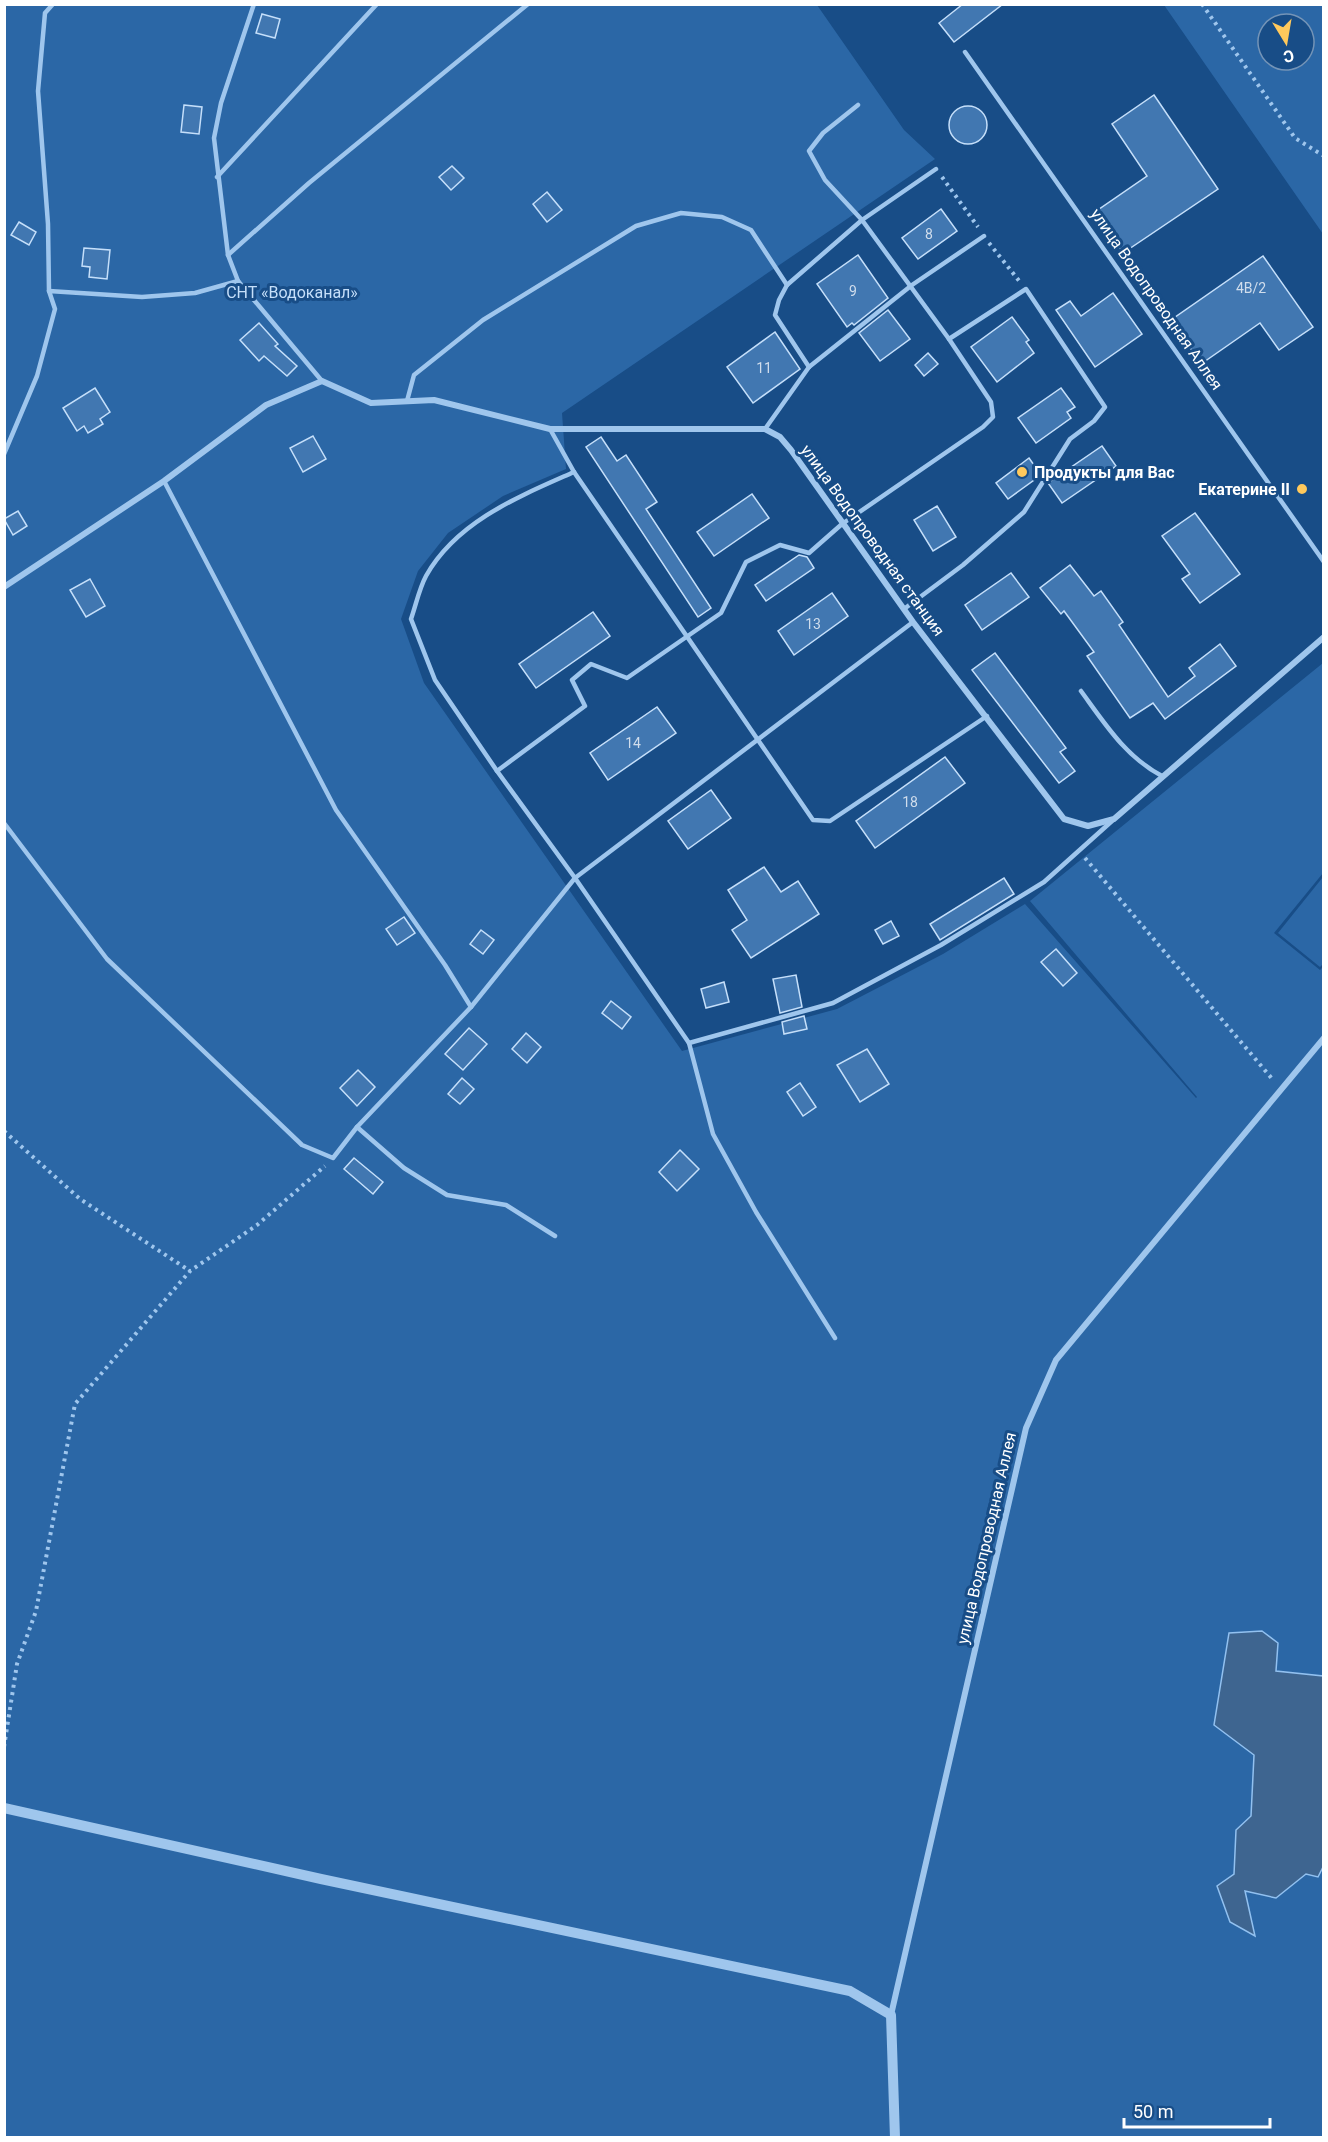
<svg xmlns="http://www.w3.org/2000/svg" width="1328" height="2142" font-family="Roboto,sans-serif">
	<rect width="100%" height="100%" fill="#184d87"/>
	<g fill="#2b67a6" fill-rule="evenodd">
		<path d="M5 5H817L904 130 935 159 562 413 566 469 503 496 448 533 418 571 401 619 424 683 682 1051 837 1009 943 954 1025 904 1196 1098 1197 1097 1030 901 1323 663V873L1274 933 1320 970 1324 966 1323 2137 5 2138Z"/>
		<path d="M1164 5H1323V234ZM1268 24H1304V60H1268Z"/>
		<path d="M1323 877 1324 963 1320 967 1278 933Z"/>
	</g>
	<path fill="#3e6590" stroke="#92c1f0" stroke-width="1.5" d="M1262 1631 1278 1643 1276 1671 1323 1676 1324 1865 1318 1877 1306 1874 1276 1898 1245 1891 1255 1936 1230 1922 1217 1886 1234 1874 1236 1830 1251 1816 1254 1755 1214 1725 1229 1633Z"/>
	<g fill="#4177b1" stroke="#c5dffa" stroke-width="1.5">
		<path d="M963 4H1003L954 42 939 23Z"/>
		<path d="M262 14 280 19 275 38 256 33Z"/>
		<path d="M1154 95 1218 189 1123 253 1095 212 1147 176 1112 124Z"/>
		<path d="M184 105 202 107 199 134 181 132Z"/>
		<circle cx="968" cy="125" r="19"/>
		<path d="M452 166 464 178 451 190 439 177Z"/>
		<path d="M547 192 562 210 547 222 533 204Z"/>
		<path d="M941 209 957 231 918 259 902 238Z"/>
		<path d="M19 222 36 232 29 245 11 235Z"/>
		<path d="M84 248 110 250 107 279 89 277 90 267 82 266Z"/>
		<path d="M858 255 888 298 854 325 852 323 847 327 817 284Z"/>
		<path d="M1263 256 1313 327 1279 350 1260 323 1201 364 1171 320Z"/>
		<path d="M1113 293 1142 334 1095 367 1056 310 1070 301 1081 316Z"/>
		<path d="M888 310 910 339 880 361 859 333Z"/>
		<path d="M1012 317 1029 340 1026 342 1034 353 997 382 971 347Z"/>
		<path d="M259 323 278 344 275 346 297 366 287 376 264 356 259 361 240 340Z"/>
		<path d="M775 332 800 369 753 403 727 367Z"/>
		<path d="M928 353 938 364 924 376 915 365Z"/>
		<path d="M95 388 110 412 100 419 103 424 88 433 84 426 77 431 63 408Z"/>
		<path d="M1061 388 1075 407 1067 412 1071 418 1036 443 1018 418Z"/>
		<path d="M313 436 326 459 303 472 290 448Z"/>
		<path d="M601 437 617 461 626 455 657 502 646 509 711 608 698 617 586 447Z"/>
		<path d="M1102 446 1116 466 1062 503 1048 483Z"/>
		<path d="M1029 458 1041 475 1008 499 996 483Z"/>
		<path d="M752 494 769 518 714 556 697 532Z"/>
		<path d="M937 506 956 537 933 551 914 520Z"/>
		<path d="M18 511 27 526 13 535 4 519Z"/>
		<path d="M1195 513 1240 574 1200 603 1182 579 1190 574 1162 536Z"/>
		<path d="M799 555 807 557 814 568 766 601 755 585Z"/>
		<path d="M1070 565 1094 596 1101 591 1123 622 1119 625 1168 697 1195 676 1189 668 1220 644 1236 666 1165 719 1153 703 1130 718 1087 656 1094 652 1064 611 1061 614 1040 588Z"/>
		<path d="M1011 573 1029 597 982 630 965 605Z"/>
		<path d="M90 579 105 606 86 617 70 590Z"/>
		<path d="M832 593 848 616 794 655 778 631Z"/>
		<path d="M593 612 610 636 536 688 519 664Z"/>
		<path d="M995 653 1066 748 1060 752 1075 771 1059 783 972 670Z"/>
		<path d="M657 707 676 733 608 780 590 753Z"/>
		<path d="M945 757 965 783 875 848 856 821Z"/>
		<path d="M711 790 731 818 688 849 668 821Z"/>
		<path d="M764 867 781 892 798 881 819 914 751 958 732 930 747 920 728 890Z"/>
		<path d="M1004 878 1014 894 940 940 930 924Z"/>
		<path d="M404 917 415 933 397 945 386 929Z"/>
		<path d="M891 921 899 936 883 944 875 930Z"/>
		<path d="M481 930 494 940 483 954 470 944Z"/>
		<path d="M1056 949 1077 973 1063 986 1041 962Z"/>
		<path d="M796 975 802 1007 780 1013 773 979Z"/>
		<path d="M724 982 729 1002 706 1008 701 989Z"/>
		<path d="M611 1001 631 1017 622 1029 602 1013Z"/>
		<path d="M804 1016 807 1029 784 1034 782 1022Z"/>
		<path d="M469 1028 487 1044 463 1070 445 1054Z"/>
		<path d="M526 1033 541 1047 527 1063 512 1049Z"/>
		<path d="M867 1049 889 1084 860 1102 837 1065Z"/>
		<path d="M358 1070 375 1087 357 1106 340 1088Z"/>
		<path d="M462 1078 474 1089 460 1104 448 1094Z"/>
		<path d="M800 1083 816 1107 803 1116 787 1092Z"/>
		<path d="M680 1150 699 1169 677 1191 659 1172Z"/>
		<path d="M354 1158 383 1182 373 1194 344 1169Z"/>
	</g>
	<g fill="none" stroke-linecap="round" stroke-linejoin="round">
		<g stroke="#9fc6ed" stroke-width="4" stroke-dasharray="3 4.5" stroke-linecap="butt">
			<path d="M1202 4 1295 138 1324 156"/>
			<path d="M942 177 978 227"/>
			<path d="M989 243 1020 282"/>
			<path d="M1085 858 1274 1081"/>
			<path d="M4 1131 80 1199 190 1271"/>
			<path d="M4 1747 17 1664 36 1611 75 1404 190 1271 257 1225 325 1166"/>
		</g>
		<g stroke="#9fc6ed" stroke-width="4.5">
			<path d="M965 52 1324 562"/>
			<path d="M858 105 823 133 809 151 825 180 862 220 949 339 991 402 993 417 983 427 842 524 809 553 780 545 746 562 721 613 627 678 591 664 572 680 585 706 497 771 575 878 913 622"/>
			<path d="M217 177 377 4"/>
			<path d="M228 255 309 183 528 4"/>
			<path d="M238 281 228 255 214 138 221 103 254 4"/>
			<path d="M49 291 48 224 38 91 45 13 53 4"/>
			<path d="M809 367 775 315 779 300 787 285 862 220 936 169"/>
			<path d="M407 401 414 375 483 320 636 226 681 213 722 217 751 230 787 285"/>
			<path d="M550 429 574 472 813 820 830 821 987 716"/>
			<path d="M765 429 809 367 912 285 984 236"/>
			<path d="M4 454 37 376 55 309 49 291 142 297 195 293 238 281 322 381"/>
			<path d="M164 481 336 810 445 965 471 1007"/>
			<path d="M904 609 963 565 1024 512 1070 439 1094 421 1105 407 1026 289 949 339"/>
			<path d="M1081 691C1105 724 1126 757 1162 776"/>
			<path d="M497 771 435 680 411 619C416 605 419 589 426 576 457 521 520 496 574 472"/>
			<path d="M4 823 107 959 302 1145 333 1158 357 1127 471 1007 575 878 689 1043 833 1003 941 945 1044 882 1112 821"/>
			<path d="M689 1043 713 1134 756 1212 835 1338"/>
			<path d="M357 1127 404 1168 447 1195 506 1205 555 1236"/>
		</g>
		<g stroke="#9fc6ed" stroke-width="6">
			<path d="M4 587 164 481 266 405 322 381 371 403 434 400 550 429H765L780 437 791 450 913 622 1064 819 1088 826 1114 819 1324 637"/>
			<path d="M891 2015 1026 1428 1056 1360 1324 1038"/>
		</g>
		<path stroke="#9fc6ed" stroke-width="10" d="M4 1808 321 1879 850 1991 891 2015 895 2138"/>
	</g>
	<g fill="#ffc95c" stroke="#184d87" stroke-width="2">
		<circle cx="1022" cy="472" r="6"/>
		<circle cx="1302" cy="489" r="6"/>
	</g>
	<g text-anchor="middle" stroke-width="6" stroke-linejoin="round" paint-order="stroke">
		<g font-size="14" fill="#d0ddec">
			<text x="929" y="239">8</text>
			<text x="1251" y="293">4В/2</text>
			<text x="853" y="296">9</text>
			<text x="764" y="373">11</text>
			<text x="813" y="629">13</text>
			<text x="633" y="748">14</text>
			<text x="910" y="807">18</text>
		</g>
		<g font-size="16" fill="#c5dffa" stroke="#184d87">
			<text x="292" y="298">СНТ «Водоканал»</text>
		</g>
		<g font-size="16" fill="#fff" stroke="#184d87">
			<text transform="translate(1157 299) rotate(55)" y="6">улица Водопроводная Аллея</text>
			<text transform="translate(873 540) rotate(54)" y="6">улица Водопроводная станция</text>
			<text transform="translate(986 1538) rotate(-77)" y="6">улица Водопроводная Аллея</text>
		</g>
		<g font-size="16" font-weight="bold" fill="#fff" stroke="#184d87" text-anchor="start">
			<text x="1034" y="478">Продукты для Вас</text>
			<text x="1290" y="495" text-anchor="end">Екатерине II</text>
		</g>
	</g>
	<rect width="1328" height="2142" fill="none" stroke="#ffffff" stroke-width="12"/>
	<g transform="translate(1286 42) rotate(169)"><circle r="28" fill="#184d87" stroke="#7494b7" stroke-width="1.5"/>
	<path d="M0-4.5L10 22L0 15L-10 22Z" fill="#ffc95c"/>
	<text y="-9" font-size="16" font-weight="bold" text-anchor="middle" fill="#ffffff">С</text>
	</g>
	<path d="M1124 2118v9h146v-9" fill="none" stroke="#ffffff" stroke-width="3"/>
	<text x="1133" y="2118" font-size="18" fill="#ffffff" stroke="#184d87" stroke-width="4.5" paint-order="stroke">50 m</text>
</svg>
